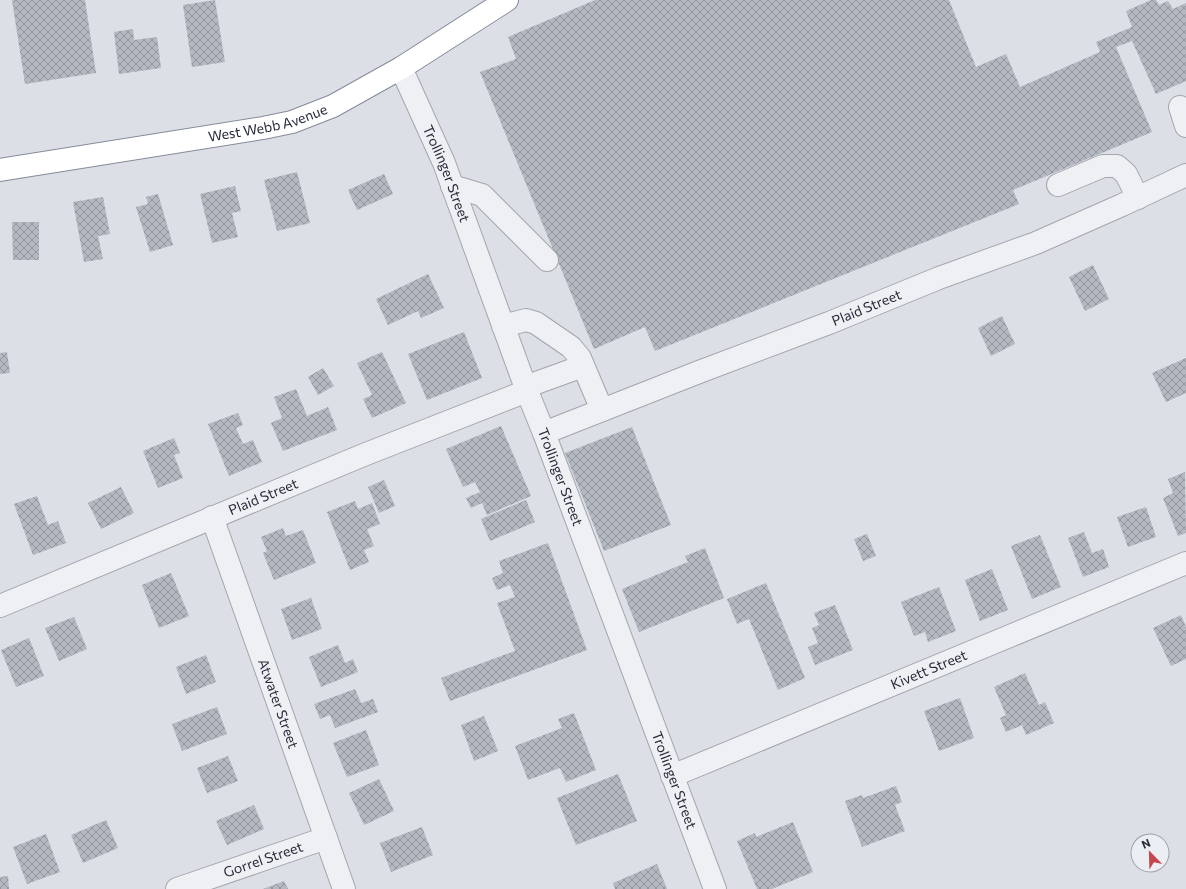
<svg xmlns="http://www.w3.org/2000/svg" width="1186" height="889" font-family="Commissioner,sans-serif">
	<defs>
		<pattern id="building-cross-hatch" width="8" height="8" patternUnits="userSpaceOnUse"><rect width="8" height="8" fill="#b4b8c1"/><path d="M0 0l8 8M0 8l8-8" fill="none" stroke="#92969e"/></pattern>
	</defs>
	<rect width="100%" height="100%" fill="#dcdfe5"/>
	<g fill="url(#building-cross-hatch)">
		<path d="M12 0H85L96 73 25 84Z"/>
		<path d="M215 0 225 62 192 67 183 5Z"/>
		<path d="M595 0H949L976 67 1006 54 1020 87 1100 52 1096 42 1132 27 1126 11 1151 0H1156L1159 5 1168 1 1173 9 1186 3V81L1156 94 1132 41 1116 47 1152 132 1013 190 1019 204 655 351 645 327 594 349 480 72 516 59 508 37Z"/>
		<path d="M133 29 134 40 157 37 161 68 119 74 114 32Z"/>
		<path d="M297 172 310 223 277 231 264 180Z"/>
		<path d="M384 174 393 194 357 210 348 190Z"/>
		<path d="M235 186 241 211 232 213 238 237 212 243 200 194Z"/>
		<path d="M158 194 173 245 150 252 136 207 148 204 146 197Z"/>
		<path d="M103 197 110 234 98 236 103 259 84 262 73 202Z"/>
		<path d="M12 222H39V260H13Z"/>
		<path d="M1093 265 1109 299 1085 311 1069 277Z"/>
		<path d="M428 274 444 308 421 318 418 311 388 325 376 299Z"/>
		<path d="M1002 316 1015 344 991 356 978 328Z"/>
		<path d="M464 332 482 378 427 400 408 354Z"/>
		<path d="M7 352 10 373 0 374V353Z"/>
		<path d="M382 352 406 403 372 418 363 399 372 395 357 363Z"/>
		<path d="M1186 358V393L1166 402 1152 373Z"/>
		<path d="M323 368 334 386 318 395 308 377Z"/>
		<path d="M296 389 307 416 328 407 337 430 283 451 271 423 282 418 274 397Z"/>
		<path d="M238 413 243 425 236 428 243 444 253 440 262 462 229 476 208 424Z"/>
		<path d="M501 426 531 496 487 515 482 503 471 508 466 498 480 492 475 482 463 487 446 449Z"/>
		<path d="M632 427 671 525 604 551 565 453Z"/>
		<path d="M174 438 180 453 174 455 183 478 158 488 143 451Z"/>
		<path d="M1185 472 1186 533 1178 536 1163 498 1173 493 1168 479Z"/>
		<path d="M384 480 395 506 379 513 368 487Z"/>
		<path d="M121 487 134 513 101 529 88 503Z"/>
		<path d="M37 496 48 525 58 521 66 543 33 555 14 504Z"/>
		<path d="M526 500 535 522 490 541 481 519Z"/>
		<path d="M355 501 358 509 372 503 380 524 367 529 374 546 364 550 369 562 350 570 327 512Z"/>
		<path d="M1146 507 1156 537 1128 547 1117 517Z"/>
		<path d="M283 528 286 536 303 530 316 563 274 580 263 553 267 551 261 537Z"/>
		<path d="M1084 532 1092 553 1103 549 1109 567 1083 577 1068 538Z"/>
		<path d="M867 534 876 556 863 561 854 539Z"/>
		<path d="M1040 535 1061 587 1032 599 1011 546Z"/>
		<path d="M548 543 587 650 450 701 441 678 515 651 497 603 515 597 510 585 497 590 492 578 503 573 499 561Z"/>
		<path d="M705 548 724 598 639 632 622 589 688 562 685 556Z"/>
		<path d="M992 569 1008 610 980 621 965 580Z"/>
		<path d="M171 573 189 616 159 628 142 585Z"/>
		<path d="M766 583 805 678 778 690 749 619 737 624 727 599Z"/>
		<path d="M939 587 956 631 928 642 925 632 914 636 901 602Z"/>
		<path d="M311 598 322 629 292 640 281 609Z"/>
		<path d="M835 605 853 650 815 665 808 647 818 643 812 628 819 625 814 613Z"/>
		<path d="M1181 615 1186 627V659L1171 666 1153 628Z"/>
		<path d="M74 617 87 649 59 661 45 628Z"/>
		<path d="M29 638 44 676 16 687 1 650Z"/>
		<path d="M338 645 345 663 353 659 358 672 321 687 309 657Z"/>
		<path d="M206 655 216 682 186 694 176 667Z"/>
		<path d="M1025 673 1039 705 1045 702 1054 723 1026 735 1022 725 1006 732 1000 718 1006 715 994 687Z"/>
		<path d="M355 689 361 703 373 699 378 712 335 728 330 715 320 719 314 704Z"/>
		<path d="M960 698 974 738 939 751 924 711Z"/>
		<path d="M217 707 227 734 182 751 172 724Z"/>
		<path d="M574 713 596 770 566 782 560 768 528 780 515 746 562 728 558 719Z"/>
		<path d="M484 716 498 751 474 761 461 725Z"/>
		<path d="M366 730 379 765 347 777 333 743Z"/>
		<path d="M228 756 238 781 207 793 197 768Z"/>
		<path d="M618 774 637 821 576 845 557 798Z"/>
		<path d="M379 779 394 811 364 825 349 793Z"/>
		<path d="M896 786 902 802 895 805 905 831 862 847 845 801 862 795 863 798Z"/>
		<path d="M254 805 264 829 227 845 216 821Z"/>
		<path d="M106 820 118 848 83 863 71 835Z"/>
		<path d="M793 822 813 872 772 889H757L737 841 755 833 756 837Z"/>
		<path d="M422 827 433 855 391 872 380 843Z"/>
		<path d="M46 834 60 872 27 884 13 847Z"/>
		<path d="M657 864 667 889H615L613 883Z"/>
		<path d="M8 876 9 889H0V877Z"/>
		<path d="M284 881 288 889H263Z"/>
	</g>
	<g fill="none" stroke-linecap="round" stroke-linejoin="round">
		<defs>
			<g id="minor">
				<path id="s1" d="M401 68 444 163 527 391 544 433 715 889"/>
				<path d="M1180 107 1186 126"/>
				<path d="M1058 185 1103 166H1117L1126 174 1138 198"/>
				<path d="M452 186 482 195 547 260"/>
				<path d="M503 326 526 320 536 323 571 347 580 358 602 410"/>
				<path d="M525 387 583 366"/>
				<path id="s2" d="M544 433 699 372 829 323 939 278 1036 243 1122 205 1186 175"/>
				<path id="s3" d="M212 517 344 889"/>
				<path id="s4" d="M0 606 366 454 527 391"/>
				<path id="s5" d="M672 776 1186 563"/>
				<path id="s6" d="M177 889 326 838"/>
			</g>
			<g id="highway">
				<path id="s7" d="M0 170 263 128 292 122 333 106 401 68 507 0"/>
			</g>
		</defs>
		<use href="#minor" stroke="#a2a6ae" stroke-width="24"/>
		<use href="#highway" stroke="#848b9b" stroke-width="24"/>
		<use href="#minor" stroke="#eef0f4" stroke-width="22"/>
		<use href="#highway" stroke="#fff" stroke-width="22"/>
	</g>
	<g text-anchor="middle" stroke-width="3" stroke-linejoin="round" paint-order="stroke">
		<g font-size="14" fill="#272c3a" stroke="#ebeef3">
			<text dy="5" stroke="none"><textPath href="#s7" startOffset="272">West Webb Avenue</textPath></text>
			<text dy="5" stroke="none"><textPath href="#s1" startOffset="115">Trollinger Street</textPath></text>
			<text dy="5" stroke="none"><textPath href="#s2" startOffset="346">Plaid Street</textPath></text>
			<text dy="5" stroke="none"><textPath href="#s1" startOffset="439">Trollinger Street</textPath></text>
			<text dy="5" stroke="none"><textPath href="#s4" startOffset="285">Plaid Street</textPath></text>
			<text dy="5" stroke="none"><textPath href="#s5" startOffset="278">Kivett Street</textPath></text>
			<text dy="5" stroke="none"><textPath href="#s3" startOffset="198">Atwater Street</textPath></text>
			<text dy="5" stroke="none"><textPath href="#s1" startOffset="763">Trollinger Street</textPath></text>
			<text dy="5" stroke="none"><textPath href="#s6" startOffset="91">Gorrel Street</textPath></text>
		</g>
	</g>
	<g transform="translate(1150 853) rotate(337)"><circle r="19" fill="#ebeef3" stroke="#9da0a9"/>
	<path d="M0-3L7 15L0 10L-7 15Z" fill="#c4474f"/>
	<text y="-6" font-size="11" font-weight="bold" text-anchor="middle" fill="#272c3a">N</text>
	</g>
</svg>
